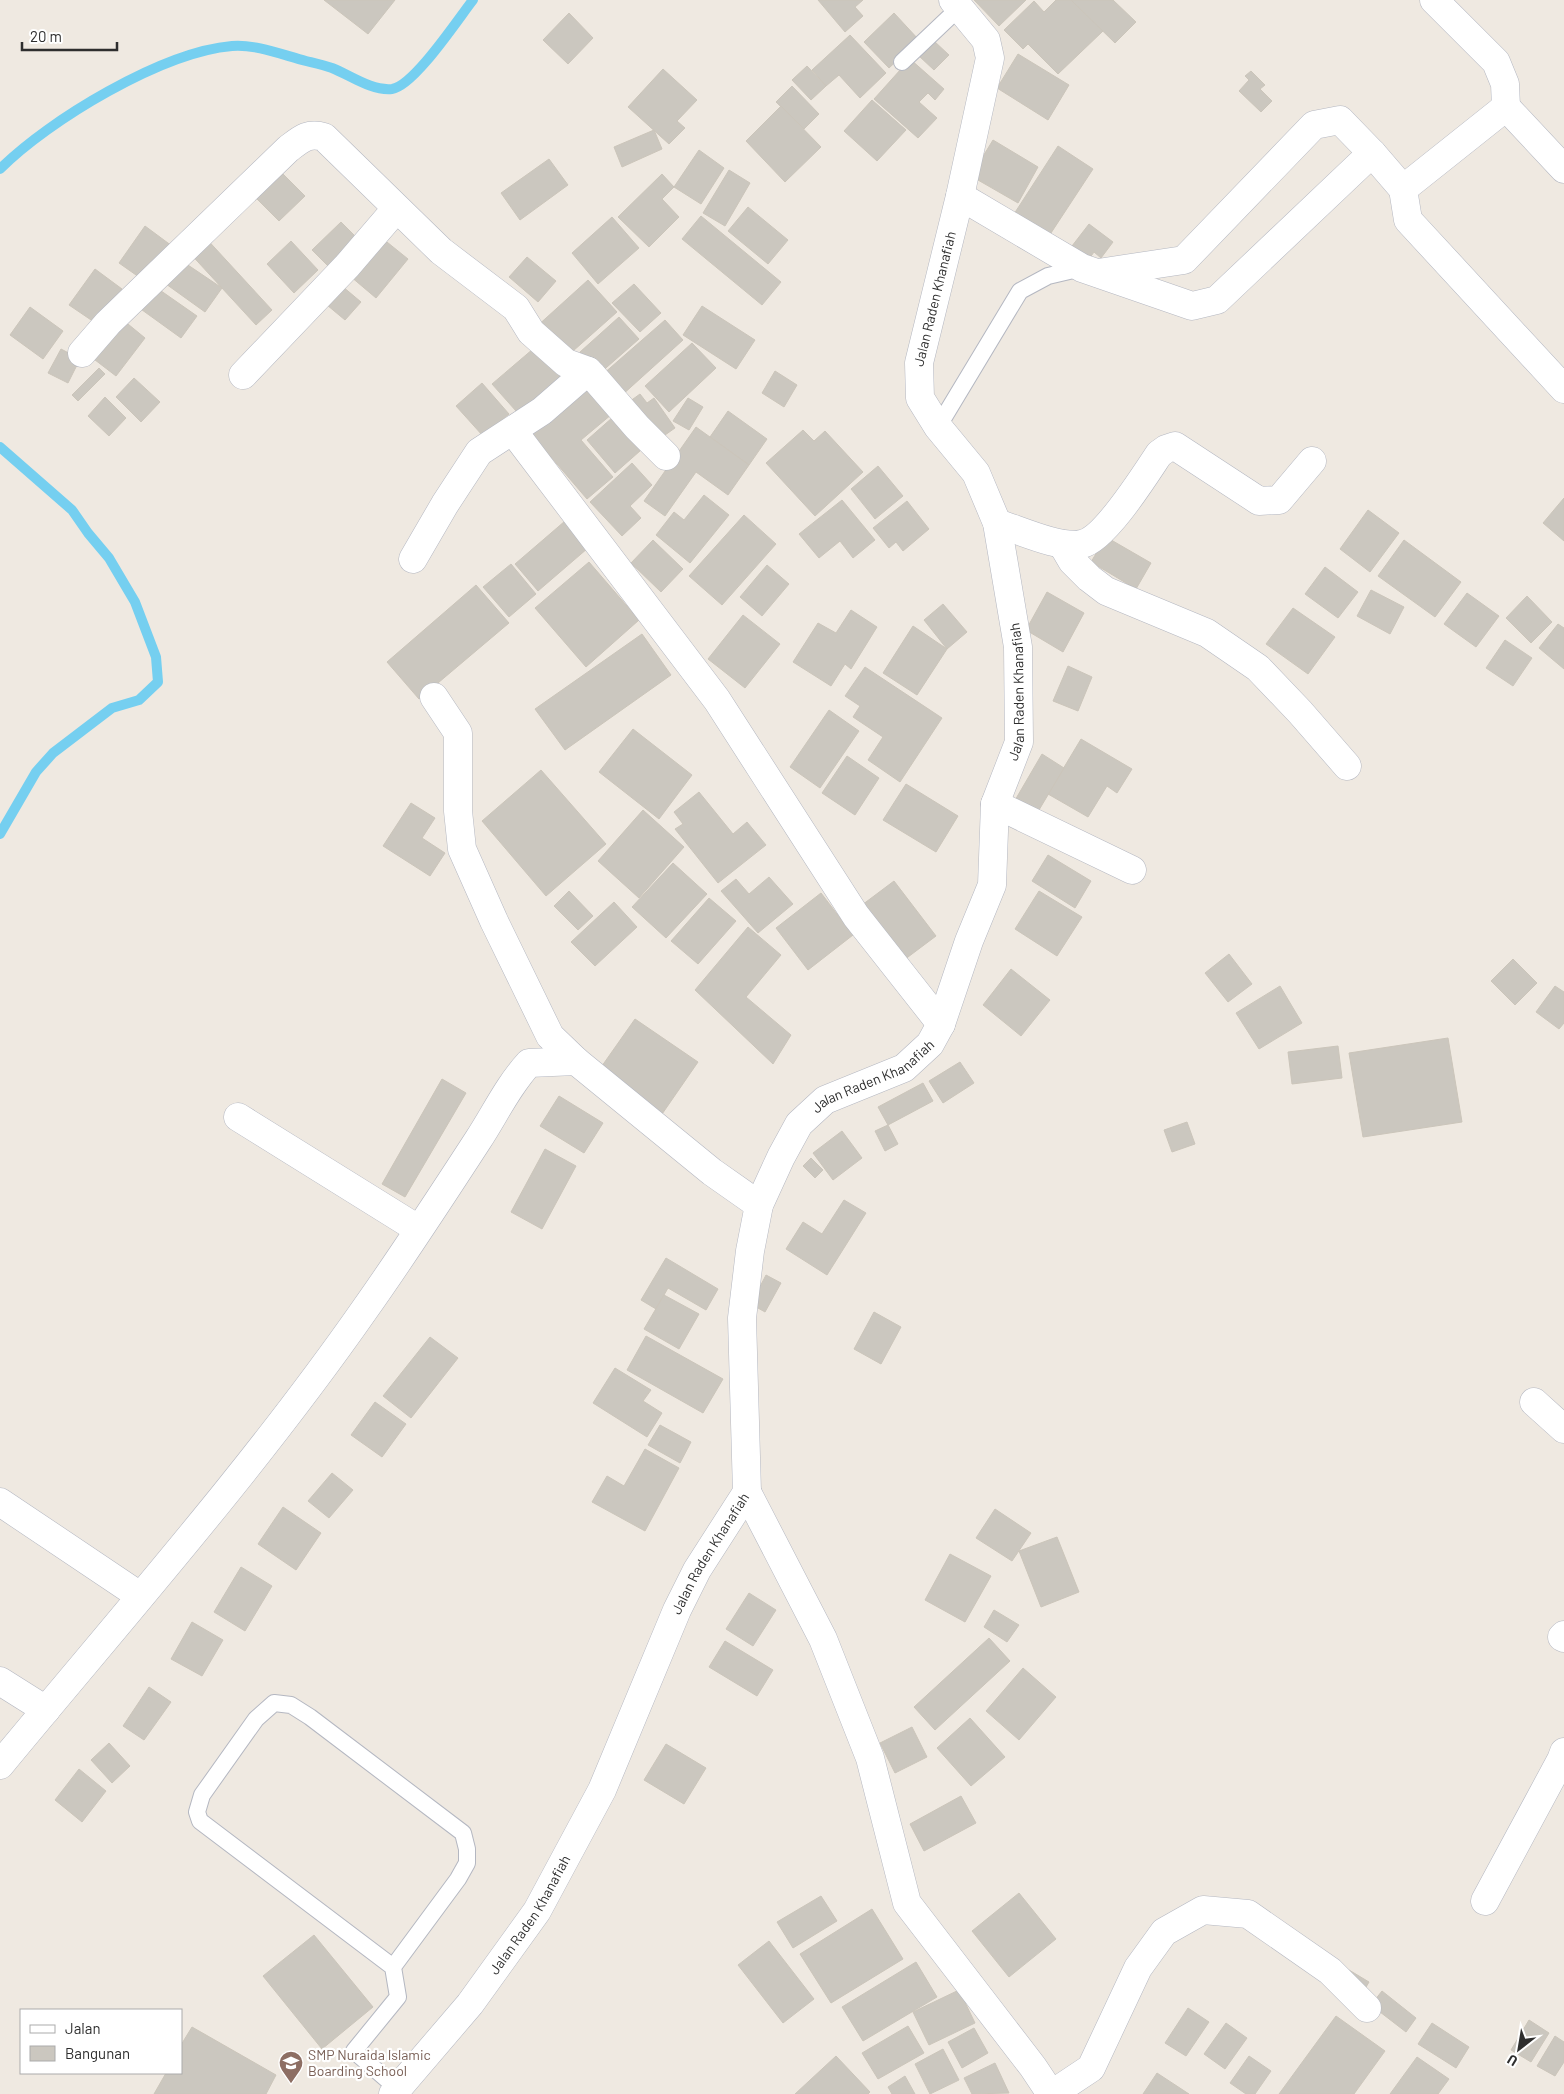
<svg xmlns="http://www.w3.org/2000/svg" width="1564" height="2094" font-family="Barlow,sans-serif">
	<rect width="100%" height="100%" fill="#efe9e1"/>
	<g fill="none" stroke-linecap="round" stroke-linejoin="round">
		<g stroke="#75cff0" stroke-width="10">
			<path d="M0 169C49 120 162 52 232 46 256 44 283 55 306 61 314 63 323 65 332 68 350 75 371 91 392 89 414 86 458 19 473 0"/>
			<path d="M0 447 72 510 88 533 109 558 135 602 156 657 158 682 139 700 112 708 53 753 36 772 0 834"/>
		</g>
	</g>
	<g fill="#cbc7bf" stroke="#cbc5ba">
		<path d="M324 0H395L368 34Z"/>
		<path d="M818 0H863L855 7 863 16 845 32Z"/>
		<path d="M974 0H1026L999 26Z"/>
		<path d="M1056 0H1071L1103 31 1058 74 1028 44 1023 49 1004 30 1034 1 1044 12Z"/>
		<path d="M1071 0H1113L1136 22 1115 43Z"/>
		<path d="M569 13 593 38 568 64 543 40Z"/>
		<path d="M894 13 919 40 889 68 864 42Z"/>
		<path d="M850 35 886 73 860 98 839 75 826 86 812 70Z"/>
		<path d="M934 41 949 55 934 70 919 56Z"/>
		<path d="M1018 54 1069 85 1048 120 997 88Z"/>
		<path d="M910 59 944 89 935 100 928 93 919 102 937 118 918 138 874 99Z"/>
		<path d="M807 66 826 86 811 100 792 80Z"/>
		<path d="M663 69 697 100 677 121 685 128 669 144 628 107Z"/>
		<path d="M1251 71 1265 85 1260 89 1272 101 1261 112 1239 91 1249 80 1245 76Z"/>
		<path d="M792 86 819 114 804 129 776 102Z"/>
		<path d="M872 100 906 130 877 161 844 131Z"/>
		<path d="M781 106 821 147 785 182 746 141Z"/>
		<path d="M654 130 662 149 622 167 614 147Z"/>
		<path d="M993 140 1038 167 1018 203 971 176Z"/>
		<path d="M1058 146 1093 169 1049 236 1014 214Z"/>
		<path d="M699 150 724 168 701 204 674 187Z"/>
		<path d="M549 159 568 185 520 220 501 193Z"/>
		<path d="M729 170 750 183 725 226 703 213Z"/>
		<path d="M281 172 305 196 279 221 255 197Z"/>
		<path d="M662 174 674 187 662 199 679 217 649 247 618 217Z"/>
		<path d="M748 207 788 240 768 264 728 231Z"/>
		<path d="M701 216 781 282 762 305 682 239Z"/>
		<path d="M612 217 639 248 598 284 572 253Z"/>
		<path d="M341 222 363 244 335 273 312 250Z"/>
		<path d="M1089 224 1113 242 1101 258 1094 252 1089 259 1072 246Z"/>
		<path d="M145 226 172 246 146 282 119 263Z"/>
		<path d="M203 235 272 310 256 325 187 250Z"/>
		<path d="M382 238 408 259 376 298 350 276Z"/>
		<path d="M291 241 318 270 294 293 267 264Z"/>
		<path d="M527 257 556 281 538 302 509 277Z"/>
		<path d="M182 261 222 288 205 312 166 284Z"/>
		<path d="M95 269 122 289 97 324 69 305Z"/>
		<path d="M588 280 617 312 564 359 535 328Z"/>
		<path d="M336 281 361 302 345 320 321 300Z"/>
		<path d="M634 284 661 313 640 332 612 303Z"/>
		<path d="M154 286 197 316 181 338 138 307Z"/>
		<path d="M702 306 755 340 736 369 683 335Z"/>
		<path d="M30 307 63 331 43 359 10 335Z"/>
		<path d="M117 315 145 338 116 376 86 353Z"/>
		<path d="M619 317 639 339 599 374 580 352Z"/>
		<path d="M665 320 683 340 621 396 602 375Z"/>
		<path d="M540 343 571 380 524 420 492 384Z"/>
		<path d="M692 343 716 368 669 412 645 386Z"/>
		<path d="M61 349 80 359 68 383 48 373Z"/>
		<path d="M99 368 105 374 78 401 72 395Z"/>
		<path d="M775 371 797 385 784 407 762 393Z"/>
		<path d="M590 375 618 409 581 440 613 477 587 499 527 429Z"/>
		<path d="M134 378 160 402 141 422 116 397Z"/>
		<path d="M482 383 509 414 483 436 456 406Z"/>
		<path d="M640 394 647 403 654 398 675 428 655 442 622 407Z"/>
		<path d="M105 397 126 418 109 436 88 416Z"/>
		<path d="M688 398 703 407 689 430 673 421Z"/>
		<path d="M621 410 649 443 615 473 587 440Z"/>
		<path d="M728 411 767 439 749 465 710 437Z"/>
		<path d="M696 427 749 465 728 495 696 472 665 516 644 501Z"/>
		<path d="M803 430 814 441 825 431 863 472 815 516 766 463Z"/>
		<path d="M632 463 652 485 630 506 641 518 622 536 590 502Z"/>
		<path d="M878 466 903 496 875 519 851 489Z"/>
		<path d="M704 495 729 515 690 563 656 535 674 512 684 520Z"/>
		<path d="M1564 498V541L1543 523Z"/>
		<path d="M842 500 875 540 853 558 840 541 819 558 799 534Z"/>
		<path d="M907 501 929 529 903 551 896 542 889 548 873 528Z"/>
		<path d="M1368 510 1399 533 1370 572 1340 549Z"/>
		<path d="M572 515 595 542 538 591 515 564Z"/>
		<path d="M744 515 776 544 722 605 689 576Z"/>
		<path d="M1106 537 1151 563 1136 589 1091 562Z"/>
		<path d="M653 540 683 569 661 592 631 563Z"/>
		<path d="M1404 540 1461 582 1435 617 1378 576Z"/>
		<path d="M589 562 639 620 586 667 535 608Z"/>
		<path d="M511 564 536 594 509 617 483 587Z"/>
		<path d="M767 565 789 584 762 616 740 597Z"/>
		<path d="M1325 567 1358 592 1338 618 1305 594Z"/>
		<path d="M476 585 509 623 419 699 387 662Z"/>
		<path d="M1371 590 1404 607 1390 634 1357 616Z"/>
		<path d="M1047 592 1084 613 1063 652 1026 630Z"/>
		<path d="M1467 593 1499 616 1476 647 1444 624Z"/>
		<path d="M1527 596 1552 622 1531 643 1506 618Z"/>
		<path d="M943 604 967 632 947 649 924 620Z"/>
		<path d="M1293 608 1335 637 1308 674 1266 644Z"/>
		<path d="M851 610 877 627 851 669 845 664 831 686 793 662 818 623 836 633Z"/>
		<path d="M743 615 780 644 745 688 708 659Z"/>
		<path d="M1558 624 1564 628V669L1539 648Z"/>
		<path d="M913 626 947 649 917 695 883 673Z"/>
		<path d="M642 634 671 675 565 750 535 709Z"/>
		<path d="M1505 640 1532 658 1513 686 1486 668Z"/>
		<path d="M1068 666 1092 677 1078 711 1053 701Z"/>
		<path d="M865 667 942 718 900 782 868 760 883 737 853 717 860 706 845 696Z"/>
		<path d="M829 710 859 731 820 788 790 767Z"/>
		<path d="M633 729 692 775 659 819 599 772Z"/>
		<path d="M1081 739 1132 769 1117 793 1107 786 1088 817 1048 794Z"/>
		<path d="M1042 754 1064 768 1036 815 1014 802Z"/>
		<path d="M847 756 879 778 855 815 822 793Z"/>
		<path d="M541 770 606 844 546 896 482 821Z"/>
		<path d="M906 784 958 816 936 852 883 820Z"/>
		<path d="M699 792 733 834 747 822 766 845 718 883 675 829 683 824 674 812Z"/>
		<path d="M411 803 435 818 422 838 445 853 430 876 383 846Z"/>
		<path d="M643 810 684 847 639 898 598 861Z"/>
		<path d="M1048 855 1091 881 1075 908 1032 881Z"/>
		<path d="M673 863 707 894 666 938 632 907Z"/>
		<path d="M769 877 793 904 758 933 721 891 736 879 749 894Z"/>
		<path d="M894 881 936 936 900 963 858 908Z"/>
		<path d="M569 891 593 916 578 930 554 906Z"/>
		<path d="M1039 891 1082 917 1057 956 1015 929Z"/>
		<path d="M821 893 853 935 808 970 776 928Z"/>
		<path d="M709 898 736 921 698 964 671 941Z"/>
		<path d="M614 902 637 927 595 966 571 942Z"/>
		<path d="M748 927 781 955 746 997 791 1035 773 1064 695 990Z"/>
		<path d="M1229 954 1252 984 1228 1002 1205 973Z"/>
		<path d="M1513 959 1537 983 1515 1005 1491 981Z"/>
		<path d="M1011 969 1050 1000 1021 1036 983 1005Z"/>
		<path d="M1280 986 1302 1023 1259 1049 1236 1013Z"/>
		<path d="M1555 986 1564 992V1023L1559 1029 1536 1012Z"/>
		<path d="M635 1019 698 1062 660 1117 597 1073Z"/>
		<path d="M1448 1038 1462 1122 1363 1137 1349 1053Z"/>
		<path d="M1338 1046 1342 1078 1292 1084 1288 1052Z"/>
		<path d="M960 1062 974 1083 943 1103 929 1081Z"/>
		<path d="M442 1079 466 1093 405 1197 382 1184Z"/>
		<path d="M923 1083 933 1101 888 1125 878 1107Z"/>
		<path d="M559 1096 603 1123 584 1153 540 1126Z"/>
		<path d="M1187 1122 1195 1144 1172 1152 1164 1130Z"/>
		<path d="M888 1125 898 1144 885 1151 875 1131Z"/>
		<path d="M842 1131 862 1158 833 1180 813 1153Z"/>
		<path d="M545 1149 576 1166 542 1229 511 1212Z"/>
		<path d="M811 1158 823 1170 815 1178 803 1166Z"/>
		<path d="M844 1200 866 1213 827 1275 786 1249 803 1222 822 1234Z"/>
		<path d="M666 1258 718 1289 706 1310 668 1288 656 1309 641 1300Z"/>
		<path d="M766 1275 781 1283 765 1312 751 1304Z"/>
		<path d="M664 1295 699 1314 679 1349 644 1329Z"/>
		<path d="M874 1312 901 1327 881 1364 854 1349Z"/>
		<path d="M646 1336 723 1379 703 1413 627 1370Z"/>
		<path d="M430 1337 458 1358 411 1418 383 1396Z"/>
		<path d="M615 1368 651 1390 643 1401 662 1413 647 1437 593 1403Z"/>
		<path d="M375 1402 406 1424 382 1457 351 1435Z"/>
		<path d="M660 1425 691 1442 680 1463 648 1445Z"/>
		<path d="M645 1449 679 1468 645 1531 592 1502 607 1476 624 1486Z"/>
		<path d="M332 1473 353 1490 329 1518 308 1501Z"/>
		<path d="M283 1507 321 1533 296 1570 258 1544Z"/>
		<path d="M995 1509 1031 1533 1012 1561 976 1538Z"/>
		<path d="M1057 1537 1079 1592 1041 1607 1019 1551Z"/>
		<path d="M950 1554 991 1576 965 1622 925 1600Z"/>
		<path d="M241 1567 272 1586 245 1631 214 1612Z"/>
		<path d="M749 1593 776 1610 753 1646 726 1629Z"/>
		<path d="M994 1610 1019 1625 1007 1642 984 1627Z"/>
		<path d="M192 1622 223 1640 202 1676 171 1659Z"/>
		<path d="M989 1638 1010 1661 935 1730 914 1707Z"/>
		<path d="M725 1641 773 1670 757 1696 709 1667Z"/>
		<path d="M1023 1668 1056 1697 1019 1740 986 1711Z"/>
		<path d="M149 1687 171 1702 144 1740 123 1726Z"/>
		<path d="M970 1718 1005 1757 971 1786 937 1748Z"/>
		<path d="M912 1727 927 1757 895 1773 880 1743Z"/>
		<path d="M109 1743 130 1766 112 1783 91 1760Z"/>
		<path d="M666 1744 706 1768 684 1804 644 1780Z"/>
		<path d="M79 1769 106 1791 82 1822 55 1800Z"/>
		<path d="M961 1796 976 1823 924 1851 910 1824Z"/>
		<path d="M1019 1893 1056 1939 1009 1977 972 1931Z"/>
		<path d="M821 1896 837 1921 793 1948 777 1922Z"/>
		<path d="M872 1909 903 1959 831 2003 800 1954Z"/>
		<path d="M314 1935 373 2007 322 2049 263 1976Z"/>
		<path d="M769 1941 814 1999 783 2023 738 1965Z"/>
		<path d="M916 1962 937 1997 863 2041 842 2007Z"/>
		<path d="M1349 1970 1369 1982 1362 1994 1341 1981Z"/>
		<path d="M959 1990 975 2023 929 2045 913 2012Z"/>
		<path d="M1382 1991 1416 2018 1406 2032 1371 2005Z"/>
		<path d="M1188 2008 1209 2022 1186 2056 1165 2043Z"/>
		<path d="M1336 2016 1385 2051 1354 2094H1279Z"/>
		<path d="M1529 2020 1549 2033 1531 2062 1511 2050Z"/>
		<path d="M1226 2023 1247 2038 1225 2069 1204 2054Z"/>
		<path d="M1432 2023 1469 2047 1456 2068 1418 2044Z"/>
		<path d="M908 2026 924 2053 878 2079 862 2053Z"/>
		<path d="M192 2027 276 2075 266 2094H154L166 2073H181V2045Z"/>
		<path d="M974 2028 988 2053 962 2068 948 2042Z"/>
		<path d="M1555 2036 1564 2042V2062L1555 2076 1537 2066Z"/>
		<path d="M943 2049 959 2080 930 2094 915 2064Z"/>
		<path d="M836 2056 870 2092 868 2094H795Z"/>
		<path d="M1249 2056 1271 2071 1255 2094H1246L1230 2083Z"/>
		<path d="M1417 2057 1449 2079 1438 2094H1390Z"/>
		<path d="M995 2063 1009 2093 972 2094 964 2078Z"/>
		<path d="M1157 2073 1189 2094H1143Z"/>
		<path d="M905 2076 915 2094H892L888 2087Z"/>
	</g>
	<g fill="none" stroke-linecap="round" stroke-linejoin="round">
		<defs>
			<g id="lane">
				<path d="M902 62 959 8"/>
				<path d="M938 427 1020 291 1048 276 1082 268"/>
				<path d="M393 1967 458 1879 467 1863V1849L463 1833 310 1717 291 1705 274 1703 256 1719 202 1795 197 1812 200 1821 393 1967 398 1997 354 2051 398 2089"/>
			</g>
			<g id="street">
				<path d="M1434 0 1496 62 1505 84 1506 107"/>
				<path d="M1403 189 1506 107 1564 169"/>
				<path d="M960 196 1082 268 1192 306 1217 300 1372 153"/>
				<path d="M1098 273 1184 260 1314 125 1340 120 1372 153 1403 189 1408 220 1564 389"/>
				<path d="M82 353 108 323 288 149C301 139 308 132 324 137L441 251 516 308 531 332 566 363 588 371 592 375 637 427 666 456"/>
				<path d="M243 375 347 266 396 209"/>
				<path d="M513 431 717 700 856 916 941 1024"/>
				<path d="M997 523C1019 530 1060 549 1082 544 1105 539 1145 475 1159 454L1166 449 1175 446 1259 501 1279 500 1312 461"/>
				<path d="M1062 544 1072 561 1089 578 1106 591 1207 633 1258 668 1300 712 1347 766"/>
				<path d="M413 559 445 504 479 452 542 411 588 371"/>
				<path d="M434 697 458 733V811L462 849 494 921 550 1036 576 1061 712 1172 759 1205"/>
				<path d="M995 804 1132 870"/>
				<path d="M238 1117 418 1229"/>
				<path d="M1534 1402 1564 1429"/>
				<path d="M747 1492 823 1639 870 1758 907 1903 1033 2067 1051 2094"/>
				<path d="M0 1502 140 1596"/>
				<path d="M1564 1635 1562 1637 1564 1638"/>
				<path d="M0 1681 46 1710"/>
				<path d="M0 1765C123 1616 254 1468 365 1309 404 1254 441 1197 478 1140 495 1114 508 1086 529 1063L576 1061"/>
				<path d="M1485 1901 1561 1760 1564 1752"/>
				<path id="s1" d="M393 2094 470 2004 537 1911 602 1790 677 1610 697 1570 747 1492 742 1318 750 1251 759 1205 781 1157 799 1124 825 1100 904 1068 930 1044 941 1024 969 941 992 885 995 804 1019 742 1018 647 997 523 976 473 938 427 920 398 919 363 960 196 990 58 986 40 953 0"/>
				<path d="M1052 2094 1091 2068 1138 1968 1164 1932 1203 1910 1248 1914 1330 1971 1367 2008"/>
			</g>
		</defs>
		<use href="#lane" stroke="#b4b7c1" stroke-width="18"/>
		<use href="#street" stroke="#b4b7c1" stroke-width="29"/>
		<use href="#lane" stroke="#fff" stroke-width="16"/>
		<use href="#street" stroke="#fff" stroke-width="28"/>
	</g>
	<defs>
		<symbol id="school-pin" viewBox="-11 -11 22 30"><path d="M0 17L-7.5 6A9.5 9.5 0 1 1 7.5 6Z" fill="#8d6e63" stroke="#fff"/><path d="M0-5L7-2L0 1L-7-2ZM-4 1L0 2.5L4 1V4Q0 6-4 4Z" fill="#fff"/></symbol>
	</defs>
	<g fill-rule="evenodd">
		<use href="#school-pin" x="277" y="2049" width="28" height="38"/>
	</g>
	<g text-anchor="middle" stroke-width="4.5" stroke-linejoin="round" paint-order="stroke">
		<g font-size="14" fill="#2e2e2e" stroke="#fff">
			<text dy="5" stroke="none"><textPath href="#s1" startOffset="2026">Jalan Raden Khanafiah</textPath></text>
			<text dy="5" stroke="none"><textPath href="#s1" startOffset="1606">Jalan Raden Khanafiah</textPath></text>
			<text dy="5" stroke="none"><textPath href="#s1" startOffset="1171">Jalan Raden Khanafiah</textPath></text>
			<text dy="5" stroke="none"><textPath href="#s1" startOffset="631">Jalan Raden Khanafiah</textPath></text>
			<text dy="5" stroke="none"><textPath href="#s1" startOffset="226">Jalan Raden Khanafiah</textPath></text>
		</g>
		<g font-size="14" fill="#785e54" stroke="#fff" text-anchor="start">
			<text x="308" y="2060">SMP Nuraida Islamic<tspan x="308" dy="16">Boarding School</tspan></text>
		</g>
	</g>
	<rect x="20" y="2009" width="162" height="65" fill="#ffffff" stroke="#ababab"/>
	<rect x="30" y="2025" width="25" height="8" fill="#ffffff" stroke="#ababab"/>
	<text x="65" y="2034" font-size="15" fill="#2e2e2e">Jalan</text>
	<rect x="30" y="2046" width="25" height="15" fill="#cbc7bf" stroke="#ababab"/>
	<text x="65" y="2059" font-size="15" fill="#2e2e2e">Bangunan</text>
	<g transform="translate(1519 2049) rotate(211)" stroke="#ffffff" stroke-width="4" paint-order="stroke">
	<path d="M0-4L9 19L0 12L-9 19Z" fill="#2e2e2e"/>
	<text y="-8" font-size="14" font-weight="bold" text-anchor="middle" fill="#2e2e2e">U</text>
	</g>
	<path d="M22 42v8h95v-8" fill="none" stroke="#2e2e2e" stroke-width="2.5"/>
	<text x="30" y="42" font-size="15" fill="#2e2e2e" stroke="#ffffff" stroke-width="4" paint-order="stroke">20 m</text>
</svg>
